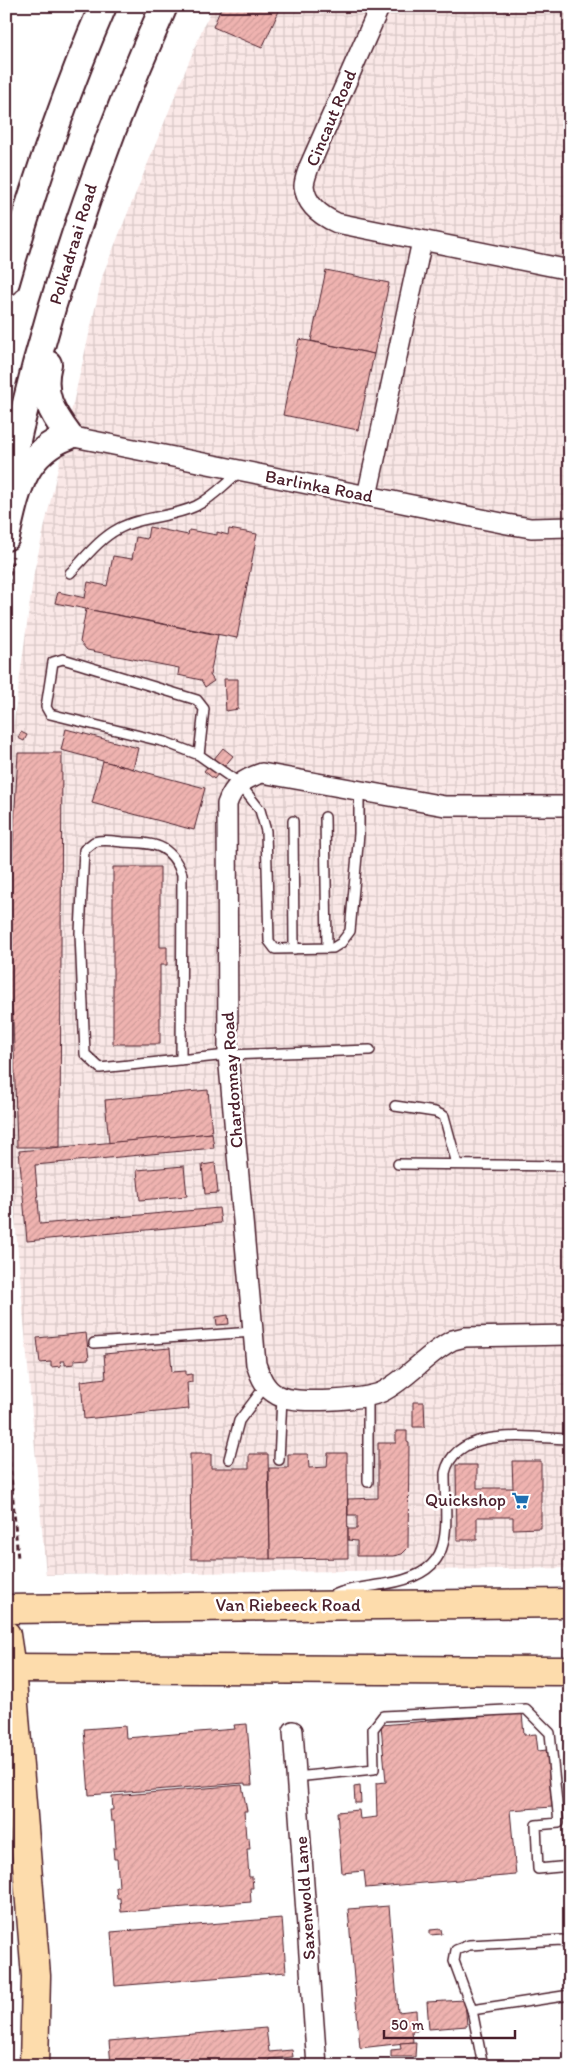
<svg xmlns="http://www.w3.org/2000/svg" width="576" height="2072" font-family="Itim,sans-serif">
	<defs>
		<pattern id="industrial-grid" width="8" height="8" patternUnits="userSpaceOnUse" patternTransform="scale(1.25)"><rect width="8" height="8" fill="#fae8e7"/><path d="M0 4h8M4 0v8" fill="none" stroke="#d8c7c6"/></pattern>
		<pattern id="building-hatch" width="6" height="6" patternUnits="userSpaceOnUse" patternTransform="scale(1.25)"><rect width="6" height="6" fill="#efb3b0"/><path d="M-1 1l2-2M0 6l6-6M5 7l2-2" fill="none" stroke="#ce9a98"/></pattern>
	</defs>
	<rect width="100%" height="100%" fill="#fff"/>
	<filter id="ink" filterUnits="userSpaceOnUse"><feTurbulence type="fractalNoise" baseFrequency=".02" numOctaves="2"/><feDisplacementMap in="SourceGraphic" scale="10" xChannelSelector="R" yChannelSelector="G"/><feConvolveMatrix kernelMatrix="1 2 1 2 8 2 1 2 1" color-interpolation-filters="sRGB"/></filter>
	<g filter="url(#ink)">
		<path fill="url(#industrial-grid)" d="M214 6H570V1568L46 1575 11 1172 6 1090V830L10 750 34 572 103 274 203 27Z"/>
		<g fill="url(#building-hatch)" stroke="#4a1f2b">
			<path d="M222 6H268L279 11 262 48 213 27Z"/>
			<path d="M326 270 389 283 374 354 311 341Z"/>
			<path d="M299 339 374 354 358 430 283 415Z"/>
			<path d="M149 527 188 535 189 530 217 535V532L228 535 229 529 257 534 237 638 55 603 58 592 85 598 88 582 107 586 113 556 132 559 136 537 147 539Z"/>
			<path d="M86 609 218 635 210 675 214 681 205 687 201 680 178 675 179 668 87 650 80 642Z"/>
			<path d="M224 679H238V709L226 711Z"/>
			<path d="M66 729 138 748 133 769 61 750Z"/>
			<path d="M21 732 27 735 24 741 18 738Z"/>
			<path d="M223 748 233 756 214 779 204 771Z"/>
			<path d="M18 753H62L60 1147H17L13 1021 11 1001H9L10 898Z"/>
			<path d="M103 761 205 788 194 830 92 803Z"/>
			<path d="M113 867H160V947H167V965H160V1044H113Z"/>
			<path d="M208 1090 212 1133 109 1143 105 1100Z"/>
			<path d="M212 1133 214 1148 35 1165 40 1224 219 1208 221 1223 27 1241 19 1151Z"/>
			<path d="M215 1163 218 1193 205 1194 202 1165Z"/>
			<path d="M184 1166 187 1196 140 1200 137 1170Z"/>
			<path d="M228 1315 229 1324 217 1325 216 1317Z"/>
			<path d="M86 1333 89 1359 74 1360V1364L65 1365V1361H60L61 1366 51 1367V1362L40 1363 37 1338Z"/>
			<path d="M170 1348 172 1372 186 1371V1375L192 1374V1382L187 1383 189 1409 84 1419 81 1381 106 1378 104 1354Z"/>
			<path d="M413 1402H424L425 1427H413Z"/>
			<path d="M396 1431H407V1442L409 1443 408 1548 402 1554 393 1556H357V1541L348 1540V1529H357V1515H348V1499L378 1498V1443H396Z"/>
			<path d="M328 1453H347L348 1558 270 1559 269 1468H288V1454H308L309 1468 327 1467Z"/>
			<path d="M190 1454H211V1468H249V1454H268L270 1559H191Z"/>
			<path d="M512 1461H541V1528L513 1529V1517H477V1540H457L456 1465H477V1488H513Z"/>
			<path d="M522 1713 524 1735 536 1734 538 1751 547 1750 552 1807 510 1810 516 1875 366 1888 364 1871 342 1873 337 1812 359 1810 360 1819 377 1817 376 1783 386 1782 381 1725Z"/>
			<path d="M247 1724 252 1785H245V1783L89 1795 84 1729 125 1726 126 1738 235 1729 234 1725Z"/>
			<path d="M242 1785 247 1811H244L246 1838H249L250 1849H247L249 1877H252L253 1888H250L251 1902 121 1912 120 1898H117L116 1887H119L117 1859H114L113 1848H116L114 1821H111L110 1810H113L112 1796Z"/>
			<path d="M360 1786 361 1803H355L354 1787Z"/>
			<path d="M389 1906 398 2012 416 2010 417 2031H412L413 2042 360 2048 348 1909Z"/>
			<path d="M282 1918 286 1972 115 1986 111 1932Z"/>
			<path d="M441 1929 442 1934 430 1935V1930Z"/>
			<path d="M465 2000 467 2026 429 2029 427 2002Z"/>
			<path d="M266 2028 269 2052 292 2050 293 2057 269 2059 270 2066H111L109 2041Z"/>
			<path d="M416 2042 415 2057H391V2050L401 2049 400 2043Z"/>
		</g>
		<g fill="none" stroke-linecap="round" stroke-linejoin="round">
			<defs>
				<g id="lane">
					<path d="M70 573C85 558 99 539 118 529 141 516 171 518 196 506 214 497 225 483 241 471"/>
					<path d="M199 755 204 709 197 700 63 659 53 662 46 707 50 714 165 742 199 755 239 783 260 810 266 831 269 941 275 949 333 948 341 943 350 931 359 834V792"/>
					<path d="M325 817 327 948"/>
					<path d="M293 821 294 949"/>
					<path d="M181 1060 182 874C170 842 151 843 122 842 113 841 103 839 94 842L84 850 80 933 85 1054 100 1068 228 1055 370 1050"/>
					<path d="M395 1106 435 1112 444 1116 457 1164"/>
					<path d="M398 1164 570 1166"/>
					<path d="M94 1343 253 1332"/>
					<path d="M229 1459 239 1421 266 1385"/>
					<path d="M279 1460 282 1398"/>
					<path d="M368 1482V1397"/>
					<path d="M332 1596C348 1588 368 1587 385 1584 458 1573 445 1532 445 1473 456 1424 533 1438 570 1439"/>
					<path d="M296 1777 374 1769 373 1729 383 1716 526 1709 550 1733 559 1823 536 1825 538 1869 570 1866"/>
					<path d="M472 2010 570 1995"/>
					<path d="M483 2066 472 2010 454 1961 456 1950 469 1945 562 1940 570 1948"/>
				</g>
				<g id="street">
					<path d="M380 6 309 167C307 173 304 181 304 186 306 205 321 216 337 223L570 270"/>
					<path d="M69 436 507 524 531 528 570 527"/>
					<path d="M367 496 422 241"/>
					<path d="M570 806H445L262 773C244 779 233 786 227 804L228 1055 256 1364C260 1376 265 1389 277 1395 294 1405 364 1400 382 1392 408 1379 427 1353 453 1340L465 1337 570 1335"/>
					<path d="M293 1731 317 2066"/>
				</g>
				<g id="secondary">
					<path d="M6 282C33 188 64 96 103 6"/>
					<path d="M6 489C41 323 95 161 164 6"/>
					<path d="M6 537C16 494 22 453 69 436 52 413 40 394 48 364"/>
				</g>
				<g id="primary">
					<path d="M6 1609 570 1603"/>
					<path d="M6 1635 11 1668 36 1976 34 2066"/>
					<path d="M6 1668 570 1671"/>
				</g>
			</defs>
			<use href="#lane" stroke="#4a1f2b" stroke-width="12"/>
			<use href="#street" stroke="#4a1f2b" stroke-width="22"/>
			<use href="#secondary" stroke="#4a1f2b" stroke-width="30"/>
			<use href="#primary" stroke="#4a1f2b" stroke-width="31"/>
			<g stroke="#4a1f2b" stroke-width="3" stroke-dasharray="5 4" stroke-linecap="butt">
				<path d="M6 602 13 556"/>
				<path d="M6 1417 18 1559"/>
			</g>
			<use href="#lane" stroke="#fff" stroke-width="9"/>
			<use href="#street" stroke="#fff" stroke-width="19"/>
			<use href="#secondary" stroke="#fff" stroke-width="26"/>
			<use href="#primary" stroke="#fddcac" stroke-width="28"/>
		</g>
	</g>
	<defs>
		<symbol id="supermarket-bare" viewBox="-9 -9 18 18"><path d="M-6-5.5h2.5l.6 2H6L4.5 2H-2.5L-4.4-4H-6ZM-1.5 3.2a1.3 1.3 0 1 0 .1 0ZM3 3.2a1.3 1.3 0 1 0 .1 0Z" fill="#1f6fb2" stroke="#fff" stroke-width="2.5" paint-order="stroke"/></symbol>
	</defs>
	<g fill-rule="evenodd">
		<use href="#supermarket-bare" x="508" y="1488" width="25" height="25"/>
	</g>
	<g text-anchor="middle" stroke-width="5" stroke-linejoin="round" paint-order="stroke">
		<g font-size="18" fill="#4a1f2b" stroke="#fff">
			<text transform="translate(331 118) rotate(-67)" y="6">Cincaut Road</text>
			<text transform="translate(73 244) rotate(-73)" y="6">Polkadraai Road</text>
			<text transform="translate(319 486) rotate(11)" y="6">Barlinka Road</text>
			<text transform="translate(232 1080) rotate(-94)" y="6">Chardonnay Road</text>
			<text x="288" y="1611">Van Riebeeck Road</text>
			<text transform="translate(305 1898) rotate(-94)" y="6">Saxenwold Lane</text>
		</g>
		<g font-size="18" fill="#4a1f2b" stroke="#fff" text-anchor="end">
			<text x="506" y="1506">Quickshop</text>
		</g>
	</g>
	<rect width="576" height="2072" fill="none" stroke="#fff" stroke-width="25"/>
	<rect x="12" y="12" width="551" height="2047" fill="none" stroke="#4a1f2b" stroke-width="2" filter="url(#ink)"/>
	<path d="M384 2030v8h131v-8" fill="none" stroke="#4a1f2b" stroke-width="2.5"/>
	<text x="391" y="2030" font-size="15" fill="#4a1f2b" stroke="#ffffff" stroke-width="4" paint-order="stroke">50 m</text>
</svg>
